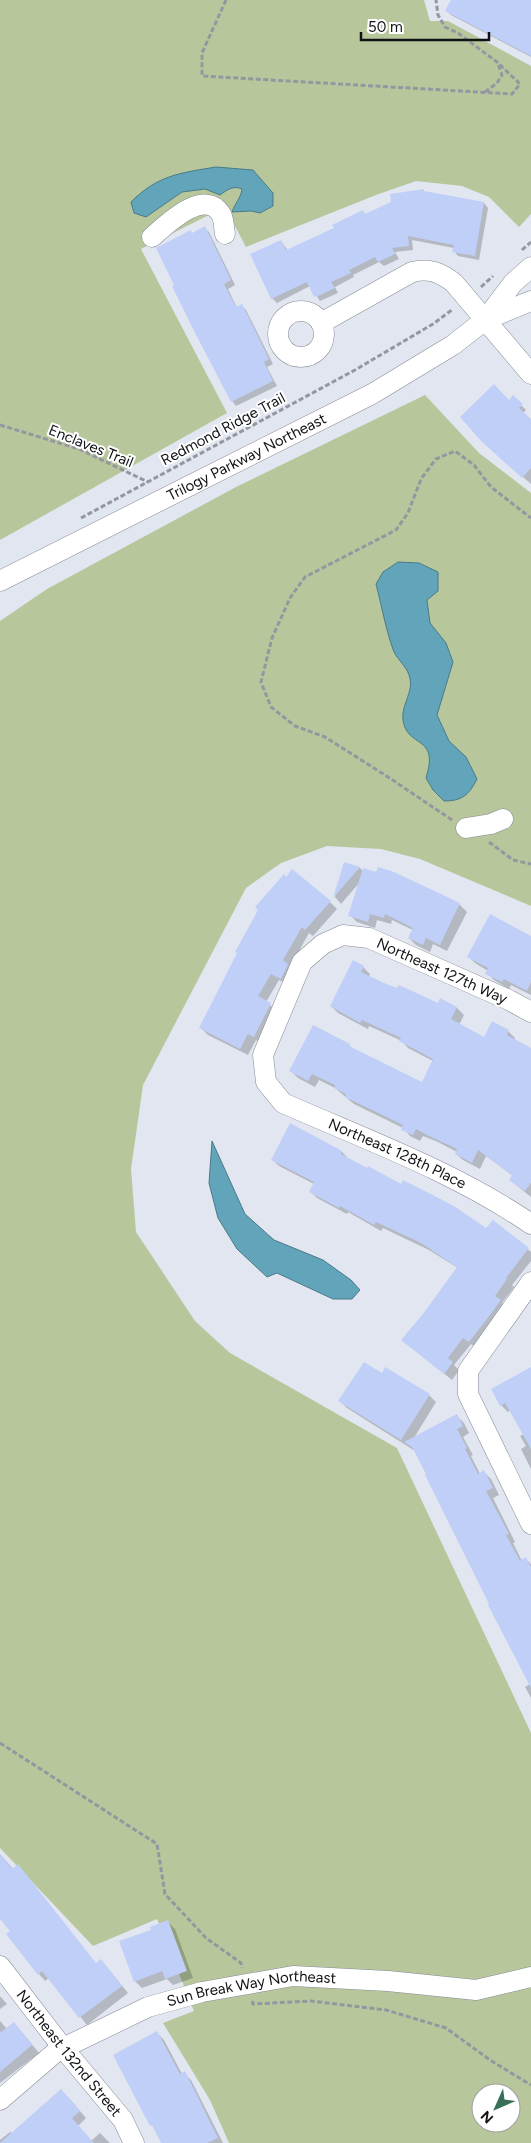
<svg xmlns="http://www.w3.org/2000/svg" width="531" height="2143" font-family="Figtree,sans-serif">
	<rect width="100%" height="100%" fill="#e2e6f1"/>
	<g fill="#b7c79b" fill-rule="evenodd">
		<path d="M0 0H424L430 21H448L531 66V214L519 227 489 197 462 186 416 181 376 195 246 247 226 209 207 216 141 249 227 413 0 540Z"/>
		<path d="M425 395 479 453 531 493V906L420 859 381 849 327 846 281 863 246 888 143 1085 131 1169 136 1232 195 1321 230 1353 397 1448 531 1733V2143H229L210 2100 163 2023 194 2011 157 1919 93 1946 0 1848V621L47 589 236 487ZM481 2093H511V2123H481Z"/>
	</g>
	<g fill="#62a5ba" stroke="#4a7989">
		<path d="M216 167 253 170 273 193V206L260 213 251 211 232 212C235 203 241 198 242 189 233 185 227 190 220 195L205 189 182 192 146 217 134 213 131 202C158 175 180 173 216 167Z"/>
		<path d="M398 562 419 563 438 572V591L427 600 430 623 446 643 453 662 437 715 449 741 466 757 477 779C469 795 462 801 444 801L433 790 426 778C440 734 407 749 403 720 401 704 415 691 409 675 406 666 398 660 394 652 386 631 382 607 376 584L383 572Z"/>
		<path d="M212 1141 245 1214 274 1240 323 1260 351 1280 360 1290 352 1299H333L277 1273 267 1277 237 1249 218 1218 209 1183Z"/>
	</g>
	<g fill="#0003">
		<path d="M452 0H531V57L451 15 447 11Z"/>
		<path d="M425 193 484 203 488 208 479 260 458 256 454 251V248L412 240 413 250 395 252 399 259 384 266 379 262 353 275 354 277 335 287 338 293 320 301 310 286 277 303 272 298 281 241 288 251 335 228 363 212 366 215Z"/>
		<path d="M204 228 209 232 235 285 228 289 237 308 242 306 246 310 273 364 267 367 277 386 236 406 232 401 193 234Z"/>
		<path d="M513 397 526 410 523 413 531 421V484L488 446 509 402Z"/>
		<path d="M345 864 360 868 363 871 393 873 460 905 467 912 447 951 433 944 430 952 416 945 409 938 413 930 392 920 391 924 377 920 375 928 357 922 350 915 360 882 341 904 335 897Z"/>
		<path d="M330 902 337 909 313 936 309 933 290 967 289 985 279 980 266 1002 277 1011 261 1043 256 1040 248 1055 208 1035 201 1028 239 954Z"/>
		<path d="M531 938V995L511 985 509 989 494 980 487 973 488 971 475 963 468 956Z"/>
		<path d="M363 967 370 974 369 977 384 984 438 1004 441 1000 457 1008 464 1015 459 1025 485 1038 492 1023 508 1031 515 1038 514 1041 531 1049V1197L510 1180 513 1176 486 1156 480 1169 463 1160 456 1154 457 1152 438 1142 423 1136 420 1141 410 1136 403 1128 354 1104 335 1088 319 1080 315 1087 298 1078 291 1071 349 1045 354 1050 423 1084 433 1061 408 1048 402 1041 369 1026 368 1029 338 1013 331 1006Z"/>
		<path d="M342 1152 349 1159 487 1230 493 1222 531 1252V1261L512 1285 514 1287 502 1303 507 1308 477 1348 471 1344 454 1365 459 1370 452 1380 403 1340 424 1315 458 1268 429 1250 383 1228 381 1231 348 1212 347 1214 317 1198 310 1191 314 1184 279 1166 272 1159Z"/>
		<path d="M386 1368 429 1395 436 1402 414 1438 457 1416 464 1423 469 1433 463 1437 473 1455 471 1456 480 1474 484 1472 491 1479 499 1495 493 1498 515 1542 513 1543 522 1561 526 1559 531 1564V1698L525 1687 530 1684 415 1451 347 1408 340 1401 382 1375Z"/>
		<path d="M531 1368V1469L521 1449 526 1446 520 1436 524 1434 511 1410 508 1412 501 1405Z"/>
		<path d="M0 1854 96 1964 101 1960 128 1993 87 2025 49 1978 45 1981 39 1974 11 1931 0 1918Z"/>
		<path d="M168 1922 175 1929 193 1978 173 1985 167 1979 142 1988 135 1981 153 1930Z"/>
		<path d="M0 1996 7 2004 0 2009Z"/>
		<path d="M0 2021 7 2029 21 2031 39 2053 0 2083Z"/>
		<path d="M157 2033 164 2040 182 2074 184 2073 191 2080 223 2143H163L156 2130 152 2125Z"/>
		<path d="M68 2097 86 2118 78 2126 91 2141 100 2133 110 2143H0V2140L10 2132 12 2133Z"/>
	</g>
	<g fill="#c0cff8">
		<path d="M451 0H531V56L445 11Z"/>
		<path d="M424 189V191L484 202 475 256 452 252 454 245 408 236 409 246 392 248 395 254 378 262 375 257 349 270 351 273 331 282 335 288 320 295 314 297 307 282 271 299 250 254 281 240 286 250 334 228 332 225 363 210 365 214 391 202 390 194Z"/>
		<path d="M205 226 231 280 224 284 236 307 242 304 269 359 264 362 273 381 231 402 193 329 172 286 174 285 156 248 191 230 192 233Z"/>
		<path d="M494 384 509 400 513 395 523 404 519 408 531 419V468L522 478 481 441 460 417Z"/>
		<path d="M344 862 360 867 333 898Z"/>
		<path d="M378 867 394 872 460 903 440 945 426 938 423 945 408 938 413 928 385 914 384 918 370 914 368 922 348 916 363 868 376 872Z"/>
		<path d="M292 869 331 901 305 930 302 927 283 960 288 964 281 979 271 974 258 996 271 1003 254 1037 248 1034 240 1049 199 1028 237 953 235 952 258 910 255 907 284 874 286 877Z"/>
		<path d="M490 914 531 936V982L527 991 504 979 502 982 485 974 488 968 467 957Z"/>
		<path d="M353 960 364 966 361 972 384 983 397 988 399 985 438 1003 440 998 457 1007 451 1019 484 1037 492 1021 509 1030 507 1035 531 1048V1183L525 1191 509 1180 512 1175 478 1150 472 1163 455 1154 457 1149 429 1136 416 1129 413 1135 401 1130 403 1125 345 1097 346 1094 334 1088 335 1085 312 1074 308 1081 289 1071 313 1025 350 1044 349 1046 422 1082 433 1059 399 1041 401 1038 362 1020 360 1023 330 1006Z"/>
		<path d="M290 1123 342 1151 341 1154 367 1168 368 1166 401 1184 403 1180 454 1206 486 1228 493 1220 529 1248 506 1278 507 1279 495 1296 501 1300 493 1311 469 1342 463 1338 448 1358 453 1362 444 1374 401 1340 423 1314 457 1267 421 1243 376 1222 374 1225 340 1206 339 1208 309 1192 314 1182 271 1160Z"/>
		<path d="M364 1362 382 1373 385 1367 430 1394 401 1440 338 1401Z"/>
		<path d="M531 1367V1449L505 1403 500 1406 491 1389Z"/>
		<path d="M457 1414 463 1426 457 1429 467 1448 465 1449 478 1474 484 1470 493 1488 486 1491 509 1534 506 1535 520 1561 526 1557 531 1567V1688L488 1605 489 1604 425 1475 426 1474 412 1447 404 1442Z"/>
		<path d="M0 1854 12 1869 18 1864 96 1963 101 1959 122 1986 79 2018 42 1971 38 1975 6 1934 10 1931 0 1919Z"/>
		<path d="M168 1920 187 1971 165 1979 162 1971 134 1982 119 1941 151 1930 150 1927Z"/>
		<path d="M14 2022 32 2045 0 2072V2033Z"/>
		<path d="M157 2031 180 2074 185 2071 218 2138 207 2143H161L152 2125 150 2126 113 2055Z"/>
		<path d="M61 2089 80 2111 72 2118 94 2143H0Z"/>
	</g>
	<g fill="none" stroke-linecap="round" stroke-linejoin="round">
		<defs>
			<g id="minor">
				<path d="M152 237C166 225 204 187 221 214 224 219 224 228 225 234"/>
				<circle cx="301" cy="334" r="23"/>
				<path d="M487 319 531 301"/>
				<path d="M321 323 412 272C429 268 440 272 454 283L531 374"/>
				<path id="s1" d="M0 581 372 394 453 345 485 320 513 283 531 267"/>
				<path d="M466 828 491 824 503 819"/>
				<path id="s2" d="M531 1012 509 1000 369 938 343 935 323 944 302 962 263 1055 266 1082 283 1103C367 1140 455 1172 531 1224"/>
				<path d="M531 1282 468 1371V1394L531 1524"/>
				<path id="s3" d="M0 1966 63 2048 123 2120 134 2143"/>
				<path id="s4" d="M0 2100 57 2051 148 2007 202 1992 293 1976 388 1981 476 1990 531 1977"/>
			</g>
		</defs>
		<use href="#minor" stroke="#868a94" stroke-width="21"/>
		<g stroke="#94979f" stroke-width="3" stroke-dasharray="5 2.5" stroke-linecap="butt">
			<path d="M226 0 202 53V76L512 94 520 84 497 62 458 33 445 27 438 15 436 0"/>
			<path d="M485 92 497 83 502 75 498 64"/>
			<path d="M522 250 531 242"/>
			<path d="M481 287 493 276"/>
			<path d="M0 425 79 449 148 482"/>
			<path d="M81 518 355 370 433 324 453 309"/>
			<path d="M452 820 388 777 325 737 295 726 271 707 261 682 272 638 290 598 305 577 396 530 408 513 421 479 436 459 455 451 474 465 491 487 531 518"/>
			<path d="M489 842 513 860 531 864"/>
			<path d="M0 1743 157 1844 165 1894 206 1938 241 1963 242 1968"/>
			<path d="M252 2001 253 2004 311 2001 386 2010 446 2028 490 2060 531 2085"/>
		</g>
		<use href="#minor" stroke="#fff" stroke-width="20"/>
	</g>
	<g text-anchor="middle" stroke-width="4" stroke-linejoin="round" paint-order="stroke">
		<g font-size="15" fill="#111216" stroke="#fff">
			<text transform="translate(223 429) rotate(-28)" y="5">Redmond Ridge Trail</text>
			<text transform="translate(91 446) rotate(22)" y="5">Enclaves Trail</text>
			<text dy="5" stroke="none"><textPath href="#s1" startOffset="276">Trilogy Parkway Northeast</textPath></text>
			<text transform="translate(442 971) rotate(24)" y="5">Northeast 127th Way</text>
			<text dy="5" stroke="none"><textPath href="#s2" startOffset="534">Northeast 128th Place</textPath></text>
			<text dy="5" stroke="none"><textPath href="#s4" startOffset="282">Sun Break Way Northeast</textPath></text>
			<text dy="5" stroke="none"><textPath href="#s3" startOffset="111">Northeast 132nd Street</textPath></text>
		</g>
	</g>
	<g transform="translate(496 2108) rotate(225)"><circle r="24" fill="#ffffff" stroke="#a0a0a2"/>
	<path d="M0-4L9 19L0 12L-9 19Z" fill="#376f57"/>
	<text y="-8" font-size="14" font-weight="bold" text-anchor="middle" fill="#111216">N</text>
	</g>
	<path d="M361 32v8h128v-8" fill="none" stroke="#111216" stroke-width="2.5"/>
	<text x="368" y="32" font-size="15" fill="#111216" stroke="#ffffff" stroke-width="4" paint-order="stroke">50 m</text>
</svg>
